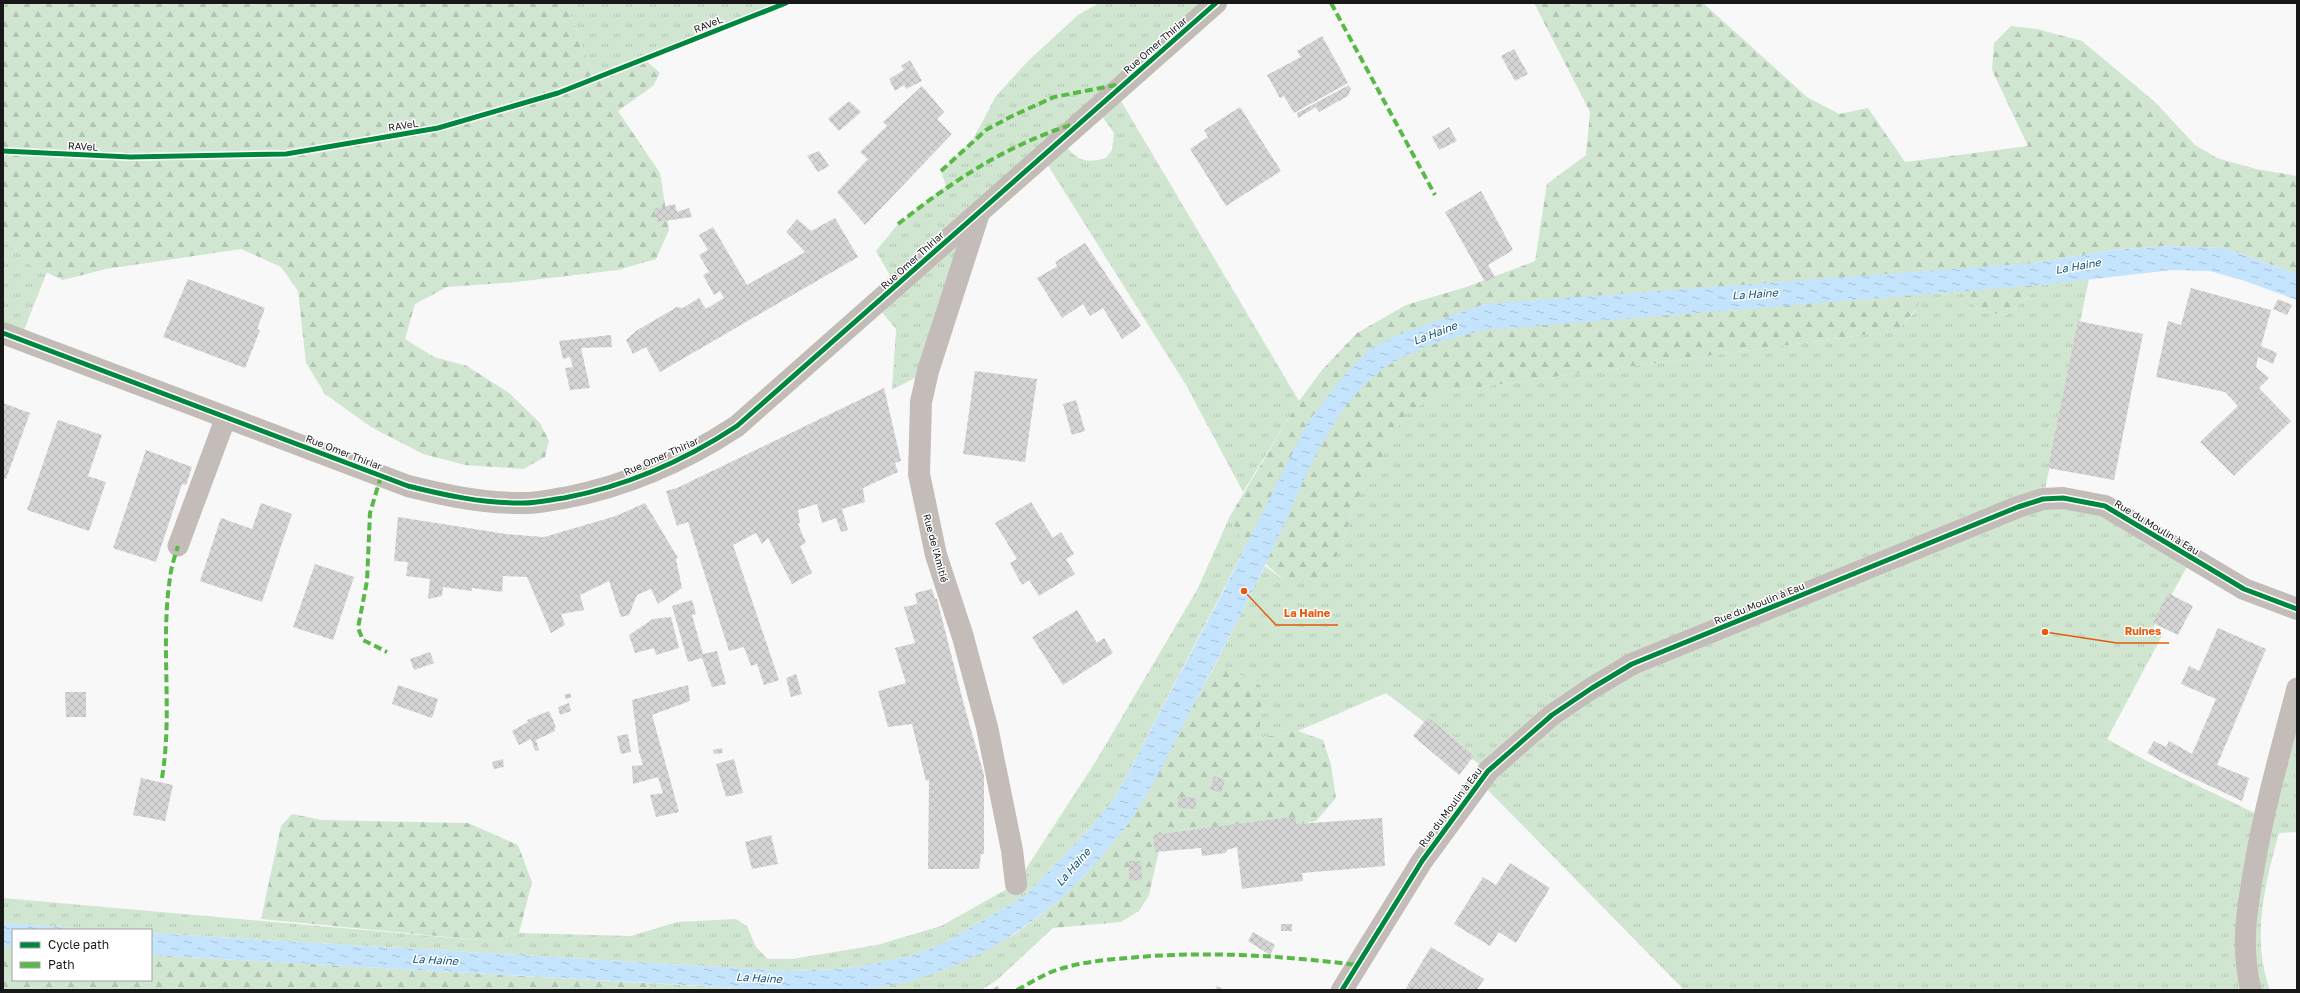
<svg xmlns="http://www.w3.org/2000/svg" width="2300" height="993" font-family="'Golos Text',sans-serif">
	<defs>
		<pattern id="grass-tufts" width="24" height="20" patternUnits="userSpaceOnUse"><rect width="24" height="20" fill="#d0e6d1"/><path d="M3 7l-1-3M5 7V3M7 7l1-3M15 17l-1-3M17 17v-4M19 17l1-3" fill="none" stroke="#b2c5b3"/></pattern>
		<pattern id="forest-firs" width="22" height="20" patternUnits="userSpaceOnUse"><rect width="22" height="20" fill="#d0e6d1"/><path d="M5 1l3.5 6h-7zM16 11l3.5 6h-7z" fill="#b2c5b3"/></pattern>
		<pattern id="water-ripples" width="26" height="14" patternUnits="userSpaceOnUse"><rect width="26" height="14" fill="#c4e3fc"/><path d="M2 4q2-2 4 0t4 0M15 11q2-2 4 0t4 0" fill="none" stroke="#a8c2d7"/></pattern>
		<pattern id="building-cross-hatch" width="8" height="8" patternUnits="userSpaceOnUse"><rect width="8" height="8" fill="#d5d5d6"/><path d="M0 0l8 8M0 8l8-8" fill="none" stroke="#b6b6b7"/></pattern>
	</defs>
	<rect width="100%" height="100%" fill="#f8f8f9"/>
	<g fill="url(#grass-tufts)" fill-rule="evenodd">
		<path d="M566 3H786L595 79Z"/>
		<path d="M1099 3H1216L1115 91 1299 401 1243 492 1186 385 1042 156 979 213 928 371 892 390 896 329 875 304 896 286 876 251 898 224 946 186 941 171 972 141 996 96 1028 61 1078 15ZM1096 108 1114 133 1112 150 1106 158C1081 165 1076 158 1060 140Z"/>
		<path d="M3 236 32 266 47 272 20 340 3 333Z"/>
		<path d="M2089 279 2043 499 2063 498 2192 558 2153 628 2163 634 2107 739 2147 761 2263 817 2297 688V832L2279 833C2265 883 2251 939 2270 990H1684L1481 783 1488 771 1386 693 1298 731 1252 739 1213 669 1265 566 1284 580 1342 547 1352 509 1406 413 1444 392 1898 330 1914 313 1922 295 1961 292 1981 312 2007 315 2041 285Z"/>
		<path d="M1230 516 1235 528 1247 544 1115 798 1090 828 1026 895 944 943 914 955 867 965 839 969 789 971 151 933V930H104L3 923V898L489 941 519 933 631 936 677 922 736 919 747 926 756 947 768 959H792L877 945 941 926 1016 884 1096 761 1198 588Z"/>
		<path d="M1042 914 1053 928 997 980 981 990H855L942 971 1015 934Z"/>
		<path d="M646 983 772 990H654Z"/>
	</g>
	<g fill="url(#forest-firs)">
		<path d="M5 3H566L595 79 644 59 660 73 653 86 618 111 660 173 669 230 656 259 618 270 516 282 447 287 415 304 405 339 434 357 467 366 509 393 540 423 549 441 545 457 523 469 465 465 423 454 371 427 325 394 306 363 298 291 281 267 241 249 106 269 63 280 32 266 3 236V11Z"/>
		<path d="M1534 3H1703L1807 97 1839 114 1868 108 1905 162 2028 146 1992 70 1994 43 2011 26 2037 29 2082 41 2155 102 2195 145 2217 158 2256 169 2297 176V274L2224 248 2170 246 2113 250 2033 263 2041 285 2007 315 1981 312 1961 292 1923 295 1914 312 1898 330 1444 392 1406 414 1352 509 1342 547 1325 574 1307 582 1284 580 1259 558 1247 544 1235 528 1230 516 1299 401 1322 370 1357 333 1406 305 1466 287 1535 261 1547 184 1586 155 1590 112Z"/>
		<path d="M1228 667 1262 687 1260 726 1252 739 1298 731 1323 740 1331 765 1336 798 1316 821 1159 850 1149 895 1139 911 1121 922 1053 928 1042 914 1085 875 1128 824 1213 669Z"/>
		<path d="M292 814 322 820 468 823 518 845 532 882 519 933 489 941 261 919 281 826Z"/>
		<path d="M3 947H13V980H151V955L646 983 654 990H3Z"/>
	</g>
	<g fill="url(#water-ripples)">
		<path d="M2170 246 2224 248 2297 274V300L2242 280 2210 271 2172 270 2041 285 1486 330C1454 337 1421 346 1392 363 1332 398 1303 486 1274 546 1249 600 1221 653 1193 706 1173 744 1152 791 1127 825 1070 903 988 965 893 985 853 993 812 990 772 990L151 955V933L789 971 839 969 867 965 914 955 944 943 1026 895 1090 828 1115 798 1225 588 1308 422 1344 375 1371 348 1405 332 1484 304 2033 263 2113 250Z"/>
		<path d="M3 923 104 930H13V947H3Z"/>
	</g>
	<g fill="url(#building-cross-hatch)">
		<path d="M1322 36 1348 83 1294 113 1284 96 1280 98 1267 75 1301 57 1297 51Z"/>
		<path d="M1514 49 1528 74 1515 81 1501 56Z"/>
		<path d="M910 60 922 81 906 89 904 85 895 91 889 79 904 70 901 66Z"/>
		<path d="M1349 85 1351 89 1348 96 1319 112 1316 107 1298 118 1297 113Z"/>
		<path d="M922 86 944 112 937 119 952 134 865 225 837 192 868 159 860 152 887 126 883 122Z"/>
		<path d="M849 101 861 112 839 131 828 119Z"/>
		<path d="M1240 107 1281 171 1226 206 1190 149 1208 137 1204 130Z"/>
		<path d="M1449 127 1457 141 1439 150 1432 137Z"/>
		<path d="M819 151 829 166 818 172 807 156Z"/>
		<path d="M1481 191 1513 250 1488 265 1495 277 1485 282 1445 212Z"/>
		<path d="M675 204 677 212 689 208 692 217 657 222 654 209Z"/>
		<path d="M835 218 858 257 660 372 646 347 633 354 626 340 636 331 677 307 683 308 699 298 706 309 724 298 720 291 714 295 703 275 709 272 699 255 708 250 699 235 713 227 747 285 805 252 786 232 797 219 811 231Z"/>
		<path d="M1085 243 1141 326 1122 339 1103 308 1090 316 1083 304 1062 318 1037 278 1056 267 1057 265 1055 262Z"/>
		<path d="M188 279 265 308 257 329 260 330 245 368 163 337Z"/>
		<path d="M2191 288 2271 310 2261 346 2277 353 2273 364 2258 357 2256 367 2269 378 2259 388 2291 421 2234 476 2200 442 2238 406 2225 392 2156 377 2168 321 2181 325Z"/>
		<path d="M2278 299 2292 305 2287 315 2273 309Z"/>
		<path d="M2078 321 2143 334 2114 480 2048 468Z"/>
		<path d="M611 335 612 347 581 348 590 388 570 390 565 368 573 367 570 357 563 359 559 341Z"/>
		<path d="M975 371 1037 379 1025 462 963 454Z"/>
		<path d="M884 388 901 461 895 463 898 472 863 488 865 502 842 509 848 530 841 532 836 518 822 523 817 504 798 510 800 523 798 524 806 543 800 546 812 573 792 584 768 538 762 544 756 533 733 545 779 680 764 685 757 664 751 666 744 647 729 651 688 522 677 526 666 491 677 488Z"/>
		<path d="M1076 400 1085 431 1072 435 1063 404Z"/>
		<path d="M3 403 30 413 6 479 3 478Z"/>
		<path d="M58 420 102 435 88 476 106 482 89 531 27 510Z"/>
		<path d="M146 450 192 467 186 485 182 484 156 562 113 548Z"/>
		<path d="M1031 502 1053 538 1061 532 1074 554 1066 559 1075 574 1039 596 1029 580 1022 585 1010 563 1017 559 995 523Z"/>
		<path d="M261 503 292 514 262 602 200 581 221 518 252 529Z"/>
		<path d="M645 503 678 558 676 559 682 588 658 604 651 589 637 595 629 615 621 617 609 581 580 595 584 610 561 614 565 625 551 633 527 577 503 576 502 592 472 588V591L443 587 442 596 428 599 430 579 406 576 408 562 394 561 398 517 506 534 544 537 616 516Z"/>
		<path d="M315 564 354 577 333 640 293 627Z"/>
		<path d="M932 589 935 599H937L964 705 984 775V854H981L979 869H928L929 780 926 781 912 724 888 727 878 691 906 683 895 648 915 643 904 607 917 604 915 593Z"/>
		<path d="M2168 593 2193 606 2178 635 2153 623Z"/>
		<path d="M692 600 696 614 692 615 703 654 717 651 726 684 712 687 702 658 688 662 672 606Z"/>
		<path d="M1077 610 1097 643 1104 638 1113 653 1063 685 1032 637Z"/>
		<path d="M671 617 679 648 656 655 654 648 635 653 629 635 653 619Z"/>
		<path d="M2218 628 2266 649 2217 765 2249 778 2242 801 2184 774 2147 753 2154 741 2166 747 2169 741 2192 754 2216 699 2181 684 2189 666 2199 671Z"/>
		<path d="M430 652 434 663 414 670 410 659Z"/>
		<path d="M796 674 802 694 791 697 786 678Z"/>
		<path d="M398 685 438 699 432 718 392 704Z"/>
		<path d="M688 685 690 701 652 715 679 812 656 817 650 795 663 793 658 777 633 784 632 766 643 765 639 752 632 700Z"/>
		<path d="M65 692H86V717H66Z"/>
		<path d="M570 693 572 697 566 699 564 695Z"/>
		<path d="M569 703 571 711 560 715 558 707Z"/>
		<path d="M549 711 556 727 554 729 555 731 536 740 539 750 535 751 531 739 519 745 512 731 528 722 527 720Z"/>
		<path d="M1428 717 1474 756 1459 775 1413 736Z"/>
		<path d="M628 734 631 752 621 754 617 736Z"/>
		<path d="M722 748 723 753 714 754 713 750Z"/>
		<path d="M503 759 504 767 494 769 492 762Z"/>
		<path d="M734 759 743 793 726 797 716 764Z"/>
		<path d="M1214 776 1225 780 1221 793 1210 789Z"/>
		<path d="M141 778 173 785 165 821 133 815Z"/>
		<path d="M1178 797 1196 798V809L1178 808Z"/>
		<path d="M1292 817H1296V824L1382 818 1385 866 1302 873 1303 881 1242 889 1237 847 1227 850 1226 853 1202 856 1201 848 1155 852 1153 835Z"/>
		<path d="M771 835 778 864 752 869 745 842Z"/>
		<path d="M1129 861H1141L1142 880 1129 881Z"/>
		<path d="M1510 863 1550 888 1516 943 1499 932 1490 946 1454 924 1483 877 1496 885Z"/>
		<rect x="1281" y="924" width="11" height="7"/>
		<path d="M1253 932 1275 945 1270 955 1248 941Z"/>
		<path d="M1431 947 1484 979 1477 990H1405Z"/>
		<path d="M998 986 1000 990H990Z"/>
		<path d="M1217 986 1224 990H1215Z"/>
	</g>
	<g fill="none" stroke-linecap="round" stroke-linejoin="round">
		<g stroke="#c3bcb8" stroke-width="21">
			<path d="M178 546 226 417"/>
			<path d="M2251 990C2240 945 2247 908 2255 863 2265 804 2282 746 2297 688"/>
		</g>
		<g stroke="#c3bcb8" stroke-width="22">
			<path d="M979 213 928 371 921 402 919 474 936 555 963 637 987 727 1012 850 1016 884"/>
			<path d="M1342 990 1422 861 1488 771 1552 715 1592 688 1632 664 2018 507 2043 499 2063 498 2105 506 2244 589 2297 609"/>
		</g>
		<path stroke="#c2bbb6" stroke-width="22" d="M3 333 408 486C444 495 481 503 519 503 534 504 549 500 564 498 627 486 684 461 737 426L1216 3"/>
		<g stroke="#58b947" stroke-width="4" stroke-dasharray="8 4" stroke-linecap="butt">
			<path d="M1331 3 1435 195"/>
			<path d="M941 171 986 130 1010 117 1054 97 1122 84"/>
			<path d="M898 224C956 179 1006 145 1077 123"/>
			<path d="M381 476 370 513 367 581 358 628 363 640 387 652"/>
			<path d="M162 778C173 712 160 644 170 578 171 567 175 556 178 546"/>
			<path d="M1017 990C1032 982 1047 972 1063 968 1087 961 1114 959 1139 957 1212 951 1285 956 1357 965"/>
		</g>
		<defs>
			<g id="cycleway">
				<path d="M3 151 130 157 286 154 438 128 558 93 786 3"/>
				<path d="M3 333 408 486C444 495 481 503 519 503 534 504 549 500 564 498 627 486 684 461 737 426L1216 3"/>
				<path d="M1342 990 1422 861 1488 771 1552 715 1592 688 1632 664 2018 507 2043 499 2063 498 2105 506 2244 589 2297 609"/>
			</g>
		</defs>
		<use href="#cycleway" stroke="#fff" stroke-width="8"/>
		<use href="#cycleway" stroke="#00873e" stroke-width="5"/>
	</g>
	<g text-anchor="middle" stroke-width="3" stroke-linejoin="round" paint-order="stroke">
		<g font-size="10" fill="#181819" stroke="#fff">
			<text transform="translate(708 24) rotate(-22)" y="4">RAVeL</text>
			<text transform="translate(1155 45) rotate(-41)" y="4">Rue Omer Thiriar</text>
			<text transform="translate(403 125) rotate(-9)" y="4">RAVeL</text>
			<text transform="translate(83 146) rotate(3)" y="4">RAVeL</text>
			<text transform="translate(912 260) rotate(-42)" y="4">Rue Omer Thiriar</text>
			<text transform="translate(344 452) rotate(21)" y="4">Rue Omer Thiriar</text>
			<text transform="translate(661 456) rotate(-24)" y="4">Rue Omer Thiriar</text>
			<text transform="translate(2157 527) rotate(31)" y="4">Rue du Moulin à Eau</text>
			<text transform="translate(936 548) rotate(75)" y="4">Rue de l'Amitié</text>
			<text transform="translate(1759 603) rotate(-22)" y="4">Rue du Moulin à Eau</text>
			<text transform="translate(1450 807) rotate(-53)" y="4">Rue du Moulin à Eau</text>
		</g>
		<g font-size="11" font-style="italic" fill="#0f537b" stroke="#fff">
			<text transform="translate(2078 266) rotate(-10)" y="4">La Haine</text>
			<text transform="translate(1755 294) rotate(-4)" y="4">La Haine</text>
			<text transform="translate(1435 333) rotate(-21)" y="4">La Haine</text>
			<text transform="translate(1073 867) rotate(-49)" y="4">La Haine</text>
			<text transform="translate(435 960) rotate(3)" y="4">La Haine</text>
			<text transform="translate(759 978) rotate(3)" y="4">La Haine</text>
		</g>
	</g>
	<path fill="none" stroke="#e8590c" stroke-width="1.5" d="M1244 591L1276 625H1338M2045 632L2117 643H2169"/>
	<g fill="#e8590c" stroke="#fff" stroke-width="1.5">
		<circle cx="1244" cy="591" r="4"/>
		<circle cx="2045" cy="632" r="4"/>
	</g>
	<g font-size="11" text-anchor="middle" font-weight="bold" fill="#e8590c" stroke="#fff" stroke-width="3" stroke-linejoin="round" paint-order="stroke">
		<text x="1307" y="617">La Haine</text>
		<text x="2143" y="635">Ruines</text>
	</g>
	<rect width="2300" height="993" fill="none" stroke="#181819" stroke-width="8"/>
	<rect x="12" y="929" width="140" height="52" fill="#ffffff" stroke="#a3a3a3"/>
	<rect x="20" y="942" width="20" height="6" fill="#00873e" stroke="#a3a3a3"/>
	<text x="48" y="949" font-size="12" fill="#181819">Cycle path</text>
	<rect x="20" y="962" width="20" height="6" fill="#58b947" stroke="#a3a3a3"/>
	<text x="48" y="969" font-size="12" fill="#181819">Path</text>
</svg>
